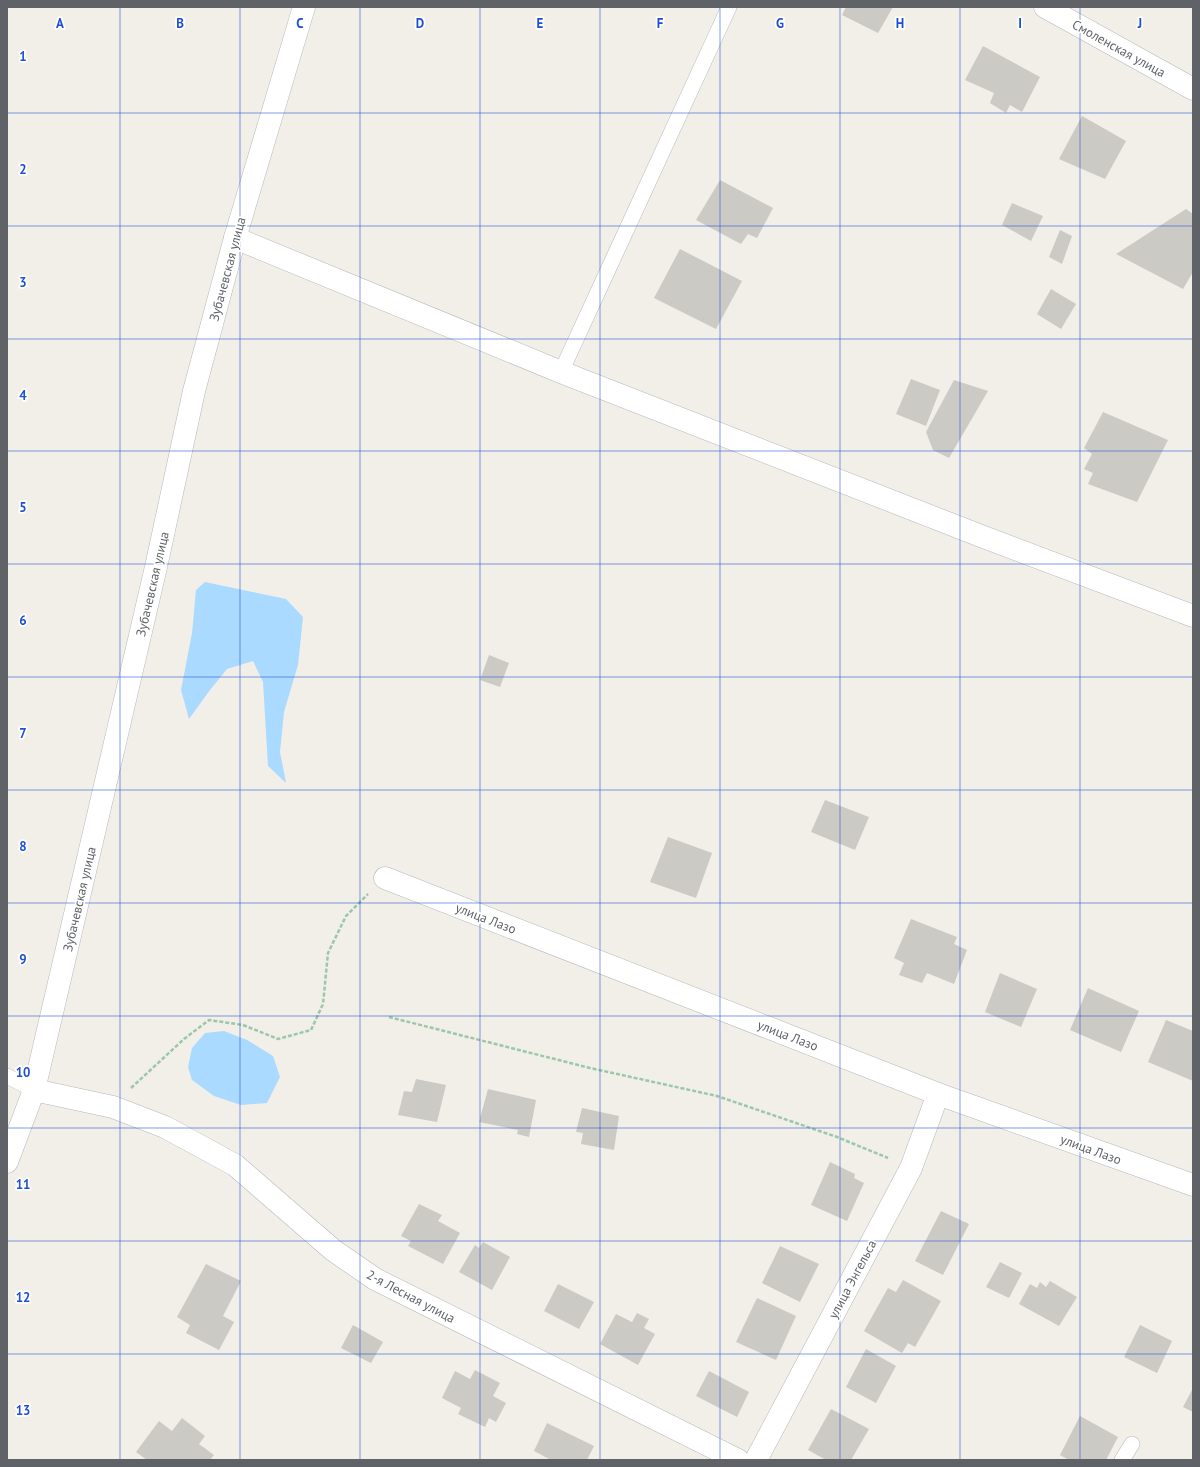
<svg xmlns="http://www.w3.org/2000/svg" width="1200" height="1467" font-family="'PT Sans',sans-serif">
	<rect width="100%" height="100%" fill="#f1efe8"/>
	<g fill="#aadaff">
		<path d="M205 582 286 599 303 617 298 665 284 712 280 752 286 783 268 766 263 682 253 661 227 669 210 690 189 719 181 690 192 633 196 590Z"/>
		<path d="M224 1031 247 1040 273 1056 280 1077 267 1103 241 1105 214 1096 192 1080 188 1067 192 1048 205 1033Z"/>
	</g>
	<g fill="#cccac5">
		<path d="M846 7H893L878 33 842 15Z"/>
		<path d="M983 46 1040 77 1022 112 1010 105 1006 113 990 103 994 93 965 80Z"/>
		<path d="M1082 116 1126 141 1105 179 1059 159Z"/>
		<path d="M720 180 773 208 757 238 748 234 741 244 696 220Z"/>
		<path d="M1012 203 1043 216 1031 241 1002 225Z"/>
		<path d="M1186 209 1193 214V272L1183 289 1116 254Z"/>
		<path d="M1060 230 1072 236 1062 264 1049 257Z"/>
		<path d="M680 249 742 281 716 329 654 298Z"/>
		<path d="M1051 289 1076 304 1061 329 1037 314Z"/>
		<path d="M911 379 940 390 926 426 896 414Z"/>
		<path d="M954 380 988 391 949 458 933 450 926 432Z"/>
		<path d="M1103 412 1168 440 1137 502 1088 484 1093 473 1084 469 1092 454 1084 448Z"/>
		<path d="M489 655 509 663 500 687 480 680Z"/>
		<path d="M825 800 869 817 855 850 811 832Z"/>
		<path d="M668 837 712 853 696 898 650 882Z"/>
		<path d="M911 919 957 937 954 944 967 950 954 984 927 973 922 983 899 975 904 963 894 958Z"/>
		<path d="M1000 973 1037 989 1021 1027 985 1012Z"/>
		<path d="M1088 988 1139 1011 1121 1052 1070 1030Z"/>
		<path d="M1166 1020 1193 1031V1081L1148 1062Z"/>
		<path d="M416 1079 446 1085 437 1122 398 1115 404 1091 412 1092Z"/>
		<path d="M488 1089 536 1100 529 1137 517 1134 518 1130 479 1122Z"/>
		<path d="M582 1108 619 1116 614 1150 581 1144 583 1133 576 1132Z"/>
		<path d="M830 1162 855 1174 854 1178 864 1183 847 1221 811 1205Z"/>
		<path d="M419 1204 442 1215 438 1221 460 1233 443 1264 408 1246 411 1241 401 1236Z"/>
		<path d="M941 1211 969 1224 943 1275 915 1261Z"/>
		<path d="M483 1242 510 1257 492 1290 459 1272 475 1245 479 1248Z"/>
		<path d="M780 1246 819 1264 800 1302 762 1283Z"/>
		<path d="M1000 1262 1022 1273 1009 1298 986 1287Z"/>
		<path d="M206 1264 241 1281 223 1316 234 1322 219 1350 186 1333 190 1325 177 1317Z"/>
		<path d="M903 1280 941 1301 915 1347 908 1343 902 1353 864 1331 888 1288 896 1292Z"/>
		<path d="M1050 1281 1077 1297 1059 1326 1019 1304 1030 1284 1037 1288 1040 1282 1046 1287Z"/>
		<path d="M558 1284 594 1302 579 1329 544 1311Z"/>
		<path d="M757 1298 796 1316 776 1360 736 1342Z"/>
		<path d="M637 1313 649 1319 644 1328 655 1334 638 1365 600 1344 616 1314 632 1322Z"/>
		<path d="M353 1325 383 1342 371 1363 341 1348Z"/>
		<path d="M1140 1325 1172 1341 1157 1373 1124 1357Z"/>
		<path d="M866 1349 896 1366 876 1403 846 1387Z"/>
		<path d="M475 1370 500 1383 493 1396 506 1403 496 1422 489 1418 485 1427 458 1414 461 1408 442 1398 455 1371 470 1379Z"/>
		<path d="M709 1371 749 1392 737 1417 696 1396Z"/>
		<path d="M1193 1388V1412L1183 1407Z"/>
		<path d="M831 1409 869 1429 851 1460H826L808 1450Z"/>
		<path d="M1080 1416 1118 1437 1106 1460H1069L1060 1455Z"/>
		<path d="M182 1418 205 1436 199 1444 214 1455 210 1460H147L136 1452 159 1421 172 1431Z"/>
		<path d="M547 1423 594 1446 587 1460H551L534 1451Z"/>
	</g>
	<g fill="none" stroke-linecap="round" stroke-linejoin="round">
		<defs>
			<g id="service">
				<path d="M561 372 729 7"/>
				<path d="M7 1076 34 1090"/>
				<path d="M1122 1460 1132 1444"/>
			</g>
			<g id="minor">
				<path d="M1045 7 1193 89"/>
				<path d="M235 238 561 372 981 536 1193 616"/>
				<path d="M385 878 938 1094 1193 1185"/>
				<path d="M34 1090 113 1107 165 1127 235 1165 333 1250 375 1279 738 1460"/>
				<path d="M7 1162 34 1090 156 567 194 391 235 238 304 7"/>
				<path d="M756 1460 911 1168 938 1094"/>
			</g>
		</defs>
		<use href="#service" stroke="#b5b8bc" stroke-width="16"/>
		<use href="#minor" stroke="#b5b8bc" stroke-width="23"/>
		<g stroke="#9cc7a9" stroke-width="2.5" stroke-dasharray="4 2" stroke-linecap="butt">
			<path d="M389 1017 590 1068 717 1096 837 1137 888 1158"/>
			<path d="M131 1088 184 1039 209 1020 243 1025 278 1039 311 1030 323 1004 328 953 346 916 368 894"/>
		</g>
		<use href="#service" stroke="#fff" stroke-width="15"/>
		<use href="#minor" stroke="#fff" stroke-width="22"/>
	</g>
	<path fill="none" stroke="#1d4ed8" stroke-width="1" stroke-opacity="0.55" d="M120 7V1460M240 7V1460M360 7V1460M480 7V1460M600 7V1460M720 7V1460M840 7V1460M960 7V1460M1080 7V1460M7 113H1193M7 226H1193M7 339H1193M7 451H1193M7 564H1193M7 677H1193M7 790H1193M7 903H1193M7 1016H1193M7 1128H1193M7 1241H1193M7 1354H1193"/>
	<g text-anchor="middle" stroke-width="3.5" stroke-linejoin="round" paint-order="stroke">
		<g font-size="13" fill="#5f6368" stroke="#fff">
			<text transform="translate(1119 48) rotate(29)" y="5">Смоленская улица</text>
			<text transform="translate(227 269) rotate(-75)" y="5">Зубачевская улица</text>
			<text transform="translate(152 584) rotate(-77)" y="5">Зубачевская улица</text>
			<text transform="translate(79 899) rotate(-77)" y="5">Зубачевская улица</text>
			<text transform="translate(486 918) rotate(21)" y="5">улица Лазо</text>
			<text transform="translate(788 1035) rotate(21)" y="5">улица Лазо</text>
			<text transform="translate(1091 1149) rotate(20)" y="5">улица Лазо</text>
			<text transform="translate(852 1279) rotate(-62)" y="5">улица Энгельса</text>
			<text transform="translate(411 1296) rotate(28)" y="5">2-я Лесная улица</text>
		</g>
	</g>
	<g font-size="13" text-anchor="middle" font-weight="bold" fill="#1d4ed8" stroke="#fff" stroke-width="3.5" stroke-linejoin="round" paint-order="stroke">
		<text x="60" y="28">A</text>
		<text x="180" y="28">B</text>
		<text x="300" y="28">C</text>
		<text x="420" y="28">D</text>
		<text x="540" y="28">E</text>
		<text x="660" y="28">F</text>
		<text x="780" y="28">G</text>
		<text x="900" y="28">H</text>
		<text x="1020" y="28">I</text>
		<text x="1140" y="28">J</text>
		<text x="23" y="61">1</text>
		<text x="23" y="174">2</text>
		<text x="23" y="287">3</text>
		<text x="23" y="400">4</text>
		<text x="23" y="512">5</text>
		<text x="23" y="625">6</text>
		<text x="23" y="738">7</text>
		<text x="23" y="851">8</text>
		<text x="23" y="964">9</text>
		<text x="23" y="1077">10</text>
		<text x="23" y="1189">11</text>
		<text x="23" y="1302">12</text>
		<text x="23" y="1415">13</text>
	</g>
	<rect width="1200" height="1467" fill="none" stroke="#5f6368" stroke-width="16"/>
</svg>
